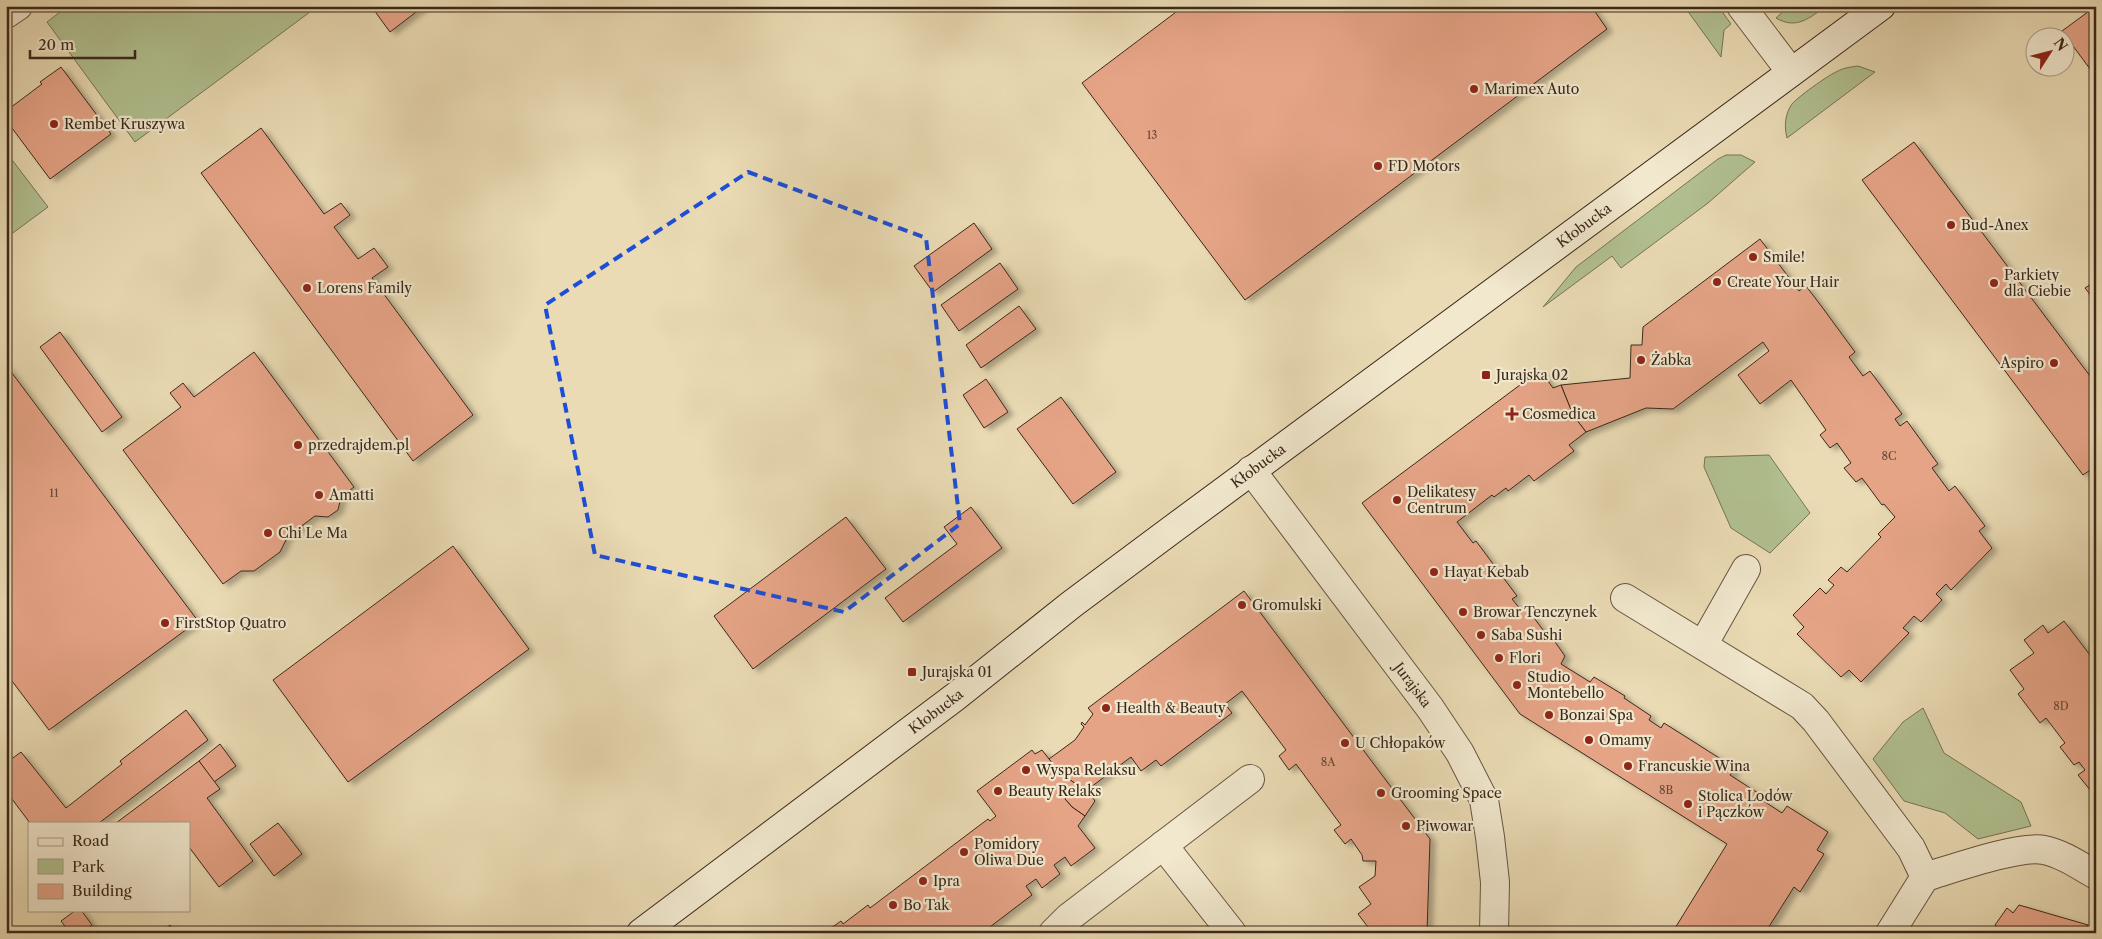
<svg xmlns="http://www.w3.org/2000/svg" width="2102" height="939" font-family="'Libre Caslon Text',serif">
	<defs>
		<filter id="shadow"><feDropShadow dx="5.5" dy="3" stdDeviation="2.5" flood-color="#0004"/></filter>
	</defs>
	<rect width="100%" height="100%" fill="#eadbb4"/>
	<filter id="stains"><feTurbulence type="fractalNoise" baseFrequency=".004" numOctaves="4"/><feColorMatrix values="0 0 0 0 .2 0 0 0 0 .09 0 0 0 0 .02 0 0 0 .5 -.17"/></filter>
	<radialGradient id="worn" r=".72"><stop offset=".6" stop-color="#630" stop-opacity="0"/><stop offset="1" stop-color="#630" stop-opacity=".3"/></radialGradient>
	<g fill="#b2c191" stroke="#767456">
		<path d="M68 6H318L135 142 47 22Z"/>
		<path d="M1684 6H1718L1731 24 1724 30 1721 57Z"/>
		<path d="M1789 6H1826C1810 18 1796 30 1776 18Z"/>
		<path d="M1858 66 1875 72 1787 138C1784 126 1785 114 1792 104 1798 97 1827 76 1836 72 1843 68 1850 67 1858 66Z"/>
		<path d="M6 152 48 207 6 238Z"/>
		<path d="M1726 155H1741L1755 162 1708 203 1621 268 1612 256 1543 307 1576 267 1718 159Z"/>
		<path d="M1769 455 1810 513 1770 553 1731 528 1704 467 1705 457Z"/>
		<path d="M1923 708 1944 753 2021 802 2031 826 1978 839 1945 813 1904 801 1873 759 1903 722Z"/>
	</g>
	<g fill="#e6a487" stroke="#3b281b" filter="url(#shadow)">
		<path d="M371 6H424L390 32Z"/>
		<path d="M1184 6H1591L1607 29 1245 300 1082 83Z"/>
		<path d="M2096 6V77L2062 31Z"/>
		<path d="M61 67 111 134 50 179 6 120V111L42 84 40 82Z"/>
		<path d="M261 128 324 214 341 203 350 215 334 227 358 259 374 248 388 267 372 278 473 415 413 461 201 173Z"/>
		<path d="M1914 142 2096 384V466L2083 475 1862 180Z"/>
		<path d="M974 223 992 249 933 292 914 266Z"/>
		<path d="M1760 239 1799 291 1806 286 1822 307 1855 352 1849 357 1863 376 1870 371 1902 414 1895 419 1900 426 1907 421 1938 464 1932 468 1949 491 1955 486 1985 526 1979 531 1992 548 1951 590 1946 584 1936 594 1942 600 1921 622 1914 616 1903 628 1909 633 1861 682 1849 670 1841 677 1797 634 1804 627 1793 615 1820 588 1826 594 1834 585 1828 580 1841 567 1847 572 1881 537 1878 534 1895 517 1884 504 1882 505 1862 478 1856 482 1844 468 1851 463 1837 443 1830 448 1820 435 1826 430 1791 380 1760 404 1738 375 1769 351 1763 342 1673 409 1646 408 1586 432 1573 415 1561 385 1630 378 1631 345H1642L1643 327Z"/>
		<path d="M1000 263 1018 289 959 331 941 305Z"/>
		<path d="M2096 281V302L2085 288Z"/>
		<path d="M1019 306 1036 329 981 368 966 345Z"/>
		<path d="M60 332 122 417 102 432 40 347Z"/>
		<path d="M254 352 354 487 341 497 338 510 328 517 315 516 284 539 286 540 280 552 254 571H241L223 584 123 450 181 407 170 393 183 383 194 397Z"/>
		<path d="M6 365 198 621 49 730 6 673Z"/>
		<path d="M1540 370 1553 388 1561 385 1573 415 1586 432 1569 445 1574 451 1534 481 1529 475 1508 491 1506 488 1494 497 1492 495 1457 522 1473 543 1476 541 1517 596 1512 599 1521 610 1526 607 1546 634 1548 632 1565 656 1561 664 1590 682 1594 677 1625 696 1624 698 1651 716 1649 720 1661 728 1664 723 1735 768 1730 775 1761 795 1759 798 1765 802 1782 813 1787 806 1828 832 1817 850 1824 854 1800 892 1794 887 1765 933H1672L1727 844 1520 714 1362 503Z"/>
		<path d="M986 379 1008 412 984 428 963 395Z"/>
		<path d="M1061 397 1116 472 1073 504 1017 429Z"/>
		<path d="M971 507 1002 548 903 622 885 598 957 544 944 527Z"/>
		<path d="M846 517 886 569 753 669 714 616Z"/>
		<path d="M453 546 529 649 348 782 273 680Z"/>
		<path d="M1244 591 1430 839 1427 933H1368L1371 931 1358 914 1371 904 1359 887 1375 876 1376 861H1363L1362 855 1351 839 1345 844 1334 830 1341 825 1296 764 1289 770 1279 756 1286 750 1242 691 1225 704 1232 713 1161 766 1156 760 1141 771 1131 757 1087 790 1095 801 1085 816 1072 807 1065 799 1076 784 1060 773 1049 759 1075 740 1084 727 1081 724 1082 722 1085 725 1093 714 1088 708Z"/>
		<path d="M2064 621 2096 663V787L2091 791 2078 775 2085 770 2079 762 2074 765 2060 747 2065 743 2046 718 2040 723 2018 694 2024 689 2010 670 2034 653 2024 640 2043 625 2048 633Z"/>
		<path d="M186 710 208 740 99 823H30L6 791V763L21 752 66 808 122 764 120 761Z"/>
		<path d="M220 744 236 766 214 782 199 761Z"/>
		<path d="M1032 750 1035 754 1042 750 1060 773 1076 784 1065 799 1072 807 1085 816 1078 826 1095 848 1071 866 1065 857 1054 865 1060 874 1042 888 1036 879 1026 886 1032 895 982 933H824L841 921 843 924 868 905 870 908 988 819 990 821 996 816 977 791Z"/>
		<path d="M199 761 220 789 207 798 253 861 219 887 189 847V823H116Z"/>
		<path d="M278 823 302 854 274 876 250 844Z"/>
		<path d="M2019 905 2088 925 2087 928 2096 931V933H1995L1998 928 1995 925 2007 908 2013 913Z"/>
		<path d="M76 910H81L92 925 82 933H70L61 921Z"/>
		<path d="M170 925 176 933H160Z"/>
		<path d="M1152 931V933L1110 932Z"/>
	</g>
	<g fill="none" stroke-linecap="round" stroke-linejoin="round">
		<defs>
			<g id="street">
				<path d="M1741 6 1791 72"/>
				<path d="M6 14 18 6"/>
				<path id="s1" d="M1251 470 1430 708 1460 753 1484 800 1490 837 1495 882 1494 933"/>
				<path d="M1625 598 1802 706 1816 721 1911 848 1925 877"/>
				<path d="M1703 645 1746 569"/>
				<path d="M1163 845 1232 933"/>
				<path d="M1053 933 1068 918 1250 779"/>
				<path d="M1890 933 1925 877C1952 869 2019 845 2044 850 2063 854 2080 866 2096 875"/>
			</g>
			<g id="secondary">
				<path id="s2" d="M641 933 955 697 1072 604 1174 528 1881 6"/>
			</g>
		</defs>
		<use href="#street" stroke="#675541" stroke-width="30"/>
		<use href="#secondary" stroke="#3b281b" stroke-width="30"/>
		<use href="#street" stroke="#f1e8ce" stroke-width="28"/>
		<use href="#secondary" stroke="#f1e8ce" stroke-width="28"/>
	</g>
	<path fill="none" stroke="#1d4ed8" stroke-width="4" stroke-dasharray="10 6" stroke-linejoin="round" d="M748 172 926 238 960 524 844 612 595 555 545 305Z"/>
	<g fill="#8f2418" stroke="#f1e8ce" stroke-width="2">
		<circle cx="1474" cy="89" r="5"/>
		<circle cx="54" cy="124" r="5"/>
		<circle cx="1378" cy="166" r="5"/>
		<circle cx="1951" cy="225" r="5"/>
		<circle cx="1753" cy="257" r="5"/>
		<circle cx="1717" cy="282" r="5"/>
		<circle cx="1994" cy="283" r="5"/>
		<circle cx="307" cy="288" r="5"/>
		<circle cx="1641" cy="360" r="5"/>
		<circle cx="2054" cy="363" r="5"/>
		<rect x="1481" y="370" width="10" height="10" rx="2.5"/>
		<path d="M1509.5 406.5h5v5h5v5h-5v5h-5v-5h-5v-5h5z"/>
		<circle cx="298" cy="445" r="5"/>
		<circle cx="319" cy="495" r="5"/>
		<circle cx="1397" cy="500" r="5"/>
		<circle cx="268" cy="533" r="5"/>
		<circle cx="1434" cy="572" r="5"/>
		<circle cx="1242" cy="605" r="5"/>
		<circle cx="1463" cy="612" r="5"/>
		<circle cx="165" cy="623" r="5"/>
		<circle cx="1481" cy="635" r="5"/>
		<circle cx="1499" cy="658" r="5"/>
		<rect x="907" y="667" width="10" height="10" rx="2.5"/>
		<circle cx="1517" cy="685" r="5"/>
		<circle cx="1106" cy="708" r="5"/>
		<circle cx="1549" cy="715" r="5"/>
		<circle cx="1589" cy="740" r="5"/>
		<circle cx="1345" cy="743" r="5"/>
		<circle cx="1628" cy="766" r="5"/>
		<circle cx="1026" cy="770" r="5"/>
		<circle cx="998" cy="791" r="5"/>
		<circle cx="1381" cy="793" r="5"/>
		<circle cx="1688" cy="804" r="5"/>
		<circle cx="1406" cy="826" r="5"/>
		<circle cx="964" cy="852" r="5"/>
		<circle cx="923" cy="881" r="5"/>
		<circle cx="893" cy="905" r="5"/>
	</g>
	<g text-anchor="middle" stroke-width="4.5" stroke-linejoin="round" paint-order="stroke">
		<g font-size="11" fill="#664736">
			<text x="1152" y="139">13</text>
			<text x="1889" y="460">8C</text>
			<text x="54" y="497">11</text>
			<text x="2061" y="710">8D</text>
			<text x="1328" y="766">8A</text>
			<text x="1666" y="794">8B</text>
		</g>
		<g font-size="14" fill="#3b281b" stroke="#f1e8ce" text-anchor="start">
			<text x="1484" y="94">Marimex Auto</text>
			<text x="64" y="129">Rembet Kruszywa</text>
			<text x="1388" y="171">FD Motors</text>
			<text x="1961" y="230">Bud-Anex</text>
			<text x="1763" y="262">Smile!</text>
			<text x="2004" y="280">Parkiety<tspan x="2004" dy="16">dla Ciebie</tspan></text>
			<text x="1727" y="287">Create Your Hair</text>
			<text x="317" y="293">Lorens Family</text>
			<text x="1651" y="365">Żabka</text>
			<text x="2044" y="368" text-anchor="end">Aspiro</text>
			<text x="1496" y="380">Jurajska 02</text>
			<text x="1522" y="419">Cosmedica</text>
			<text x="308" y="450">przedrajdem.pl</text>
			<text x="1407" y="497">Delikatesy<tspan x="1407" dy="16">Centrum</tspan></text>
			<text x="329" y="500">Amatti</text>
			<text x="278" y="538">Chi Le Ma</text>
			<text x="1444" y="577">Hayat Kebab</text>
			<text x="1252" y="610">Gromulski</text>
			<text x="1473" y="617">Browar Tenczynek</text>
			<text x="175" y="628">FirstStop Quatro</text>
			<text x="1491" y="640">Saba Sushi</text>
			<text x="1509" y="663">Flori</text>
			<text x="922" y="677">Jurajska 01</text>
			<text x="1527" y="682">Studio<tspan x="1527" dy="16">Montebello</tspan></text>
			<text x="1116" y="713">Health &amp; Beauty</text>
			<text x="1559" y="720">Bonzai Spa</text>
			<text x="1599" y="745">Omamy</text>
			<text x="1355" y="748">U Chłopaków</text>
			<text x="1638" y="771">Francuskie Wina</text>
			<text x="1036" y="775">Wyspa Relaksu</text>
			<text x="1008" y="796">Beauty Relaks</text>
			<text x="1391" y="798">Grooming Space</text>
			<text x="1698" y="801">Stolica Lodów<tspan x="1698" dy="16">i Pączków</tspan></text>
			<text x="1416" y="831">Piwowar</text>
			<text x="974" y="849">Pomidory<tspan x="974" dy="16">Oliwa Due</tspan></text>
			<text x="933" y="886">Ipra</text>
			<text x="903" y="910">Bo Tak</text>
		</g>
		<g font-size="14" fill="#3b281b" stroke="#f1e8ce">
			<text dy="5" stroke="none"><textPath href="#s2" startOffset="1179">Kłobucka</textPath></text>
			<text dy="5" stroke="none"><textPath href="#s2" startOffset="774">Kłobucka</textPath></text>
			<text dy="5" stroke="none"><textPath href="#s1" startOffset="269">Jurajska</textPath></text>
			<text dy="5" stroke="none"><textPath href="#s2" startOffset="369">Kłobucka</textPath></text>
		</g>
	</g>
	<rect width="2102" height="939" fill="none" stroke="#eadbb4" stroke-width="25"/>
	<rect x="8" y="8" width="2087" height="924" fill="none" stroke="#3b281b" stroke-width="2.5"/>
	<rect x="12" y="12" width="2077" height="914" fill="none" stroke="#3b281b"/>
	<rect x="28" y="822" width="162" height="90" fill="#f1e8ce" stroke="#a89b86"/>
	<rect x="38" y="838" width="25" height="8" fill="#f1e8ce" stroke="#a89b86"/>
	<text x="72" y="846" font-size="15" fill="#3b281b">Road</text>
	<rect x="38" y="859" width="25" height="15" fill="#b2c191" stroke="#a89b86"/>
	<text x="72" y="872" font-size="15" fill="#3b281b">Park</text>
	<rect x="38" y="884" width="25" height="15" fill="#e6a487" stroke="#a89b86"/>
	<text x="72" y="896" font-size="15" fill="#3b281b">Building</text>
	<g transform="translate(2050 52) rotate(54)"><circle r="24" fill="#f1e8ce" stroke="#a89b86"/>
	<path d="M0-4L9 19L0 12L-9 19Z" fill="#8f2418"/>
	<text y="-8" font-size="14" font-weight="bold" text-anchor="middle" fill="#3b281b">N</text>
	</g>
	<path d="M30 50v8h105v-8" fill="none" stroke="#3b281b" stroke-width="2.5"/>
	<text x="38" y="50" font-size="15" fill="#3b281b" stroke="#f1e8ce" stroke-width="4" paint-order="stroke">20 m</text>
	<rect width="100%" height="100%" filter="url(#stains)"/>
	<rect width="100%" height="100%" fill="url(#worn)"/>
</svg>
